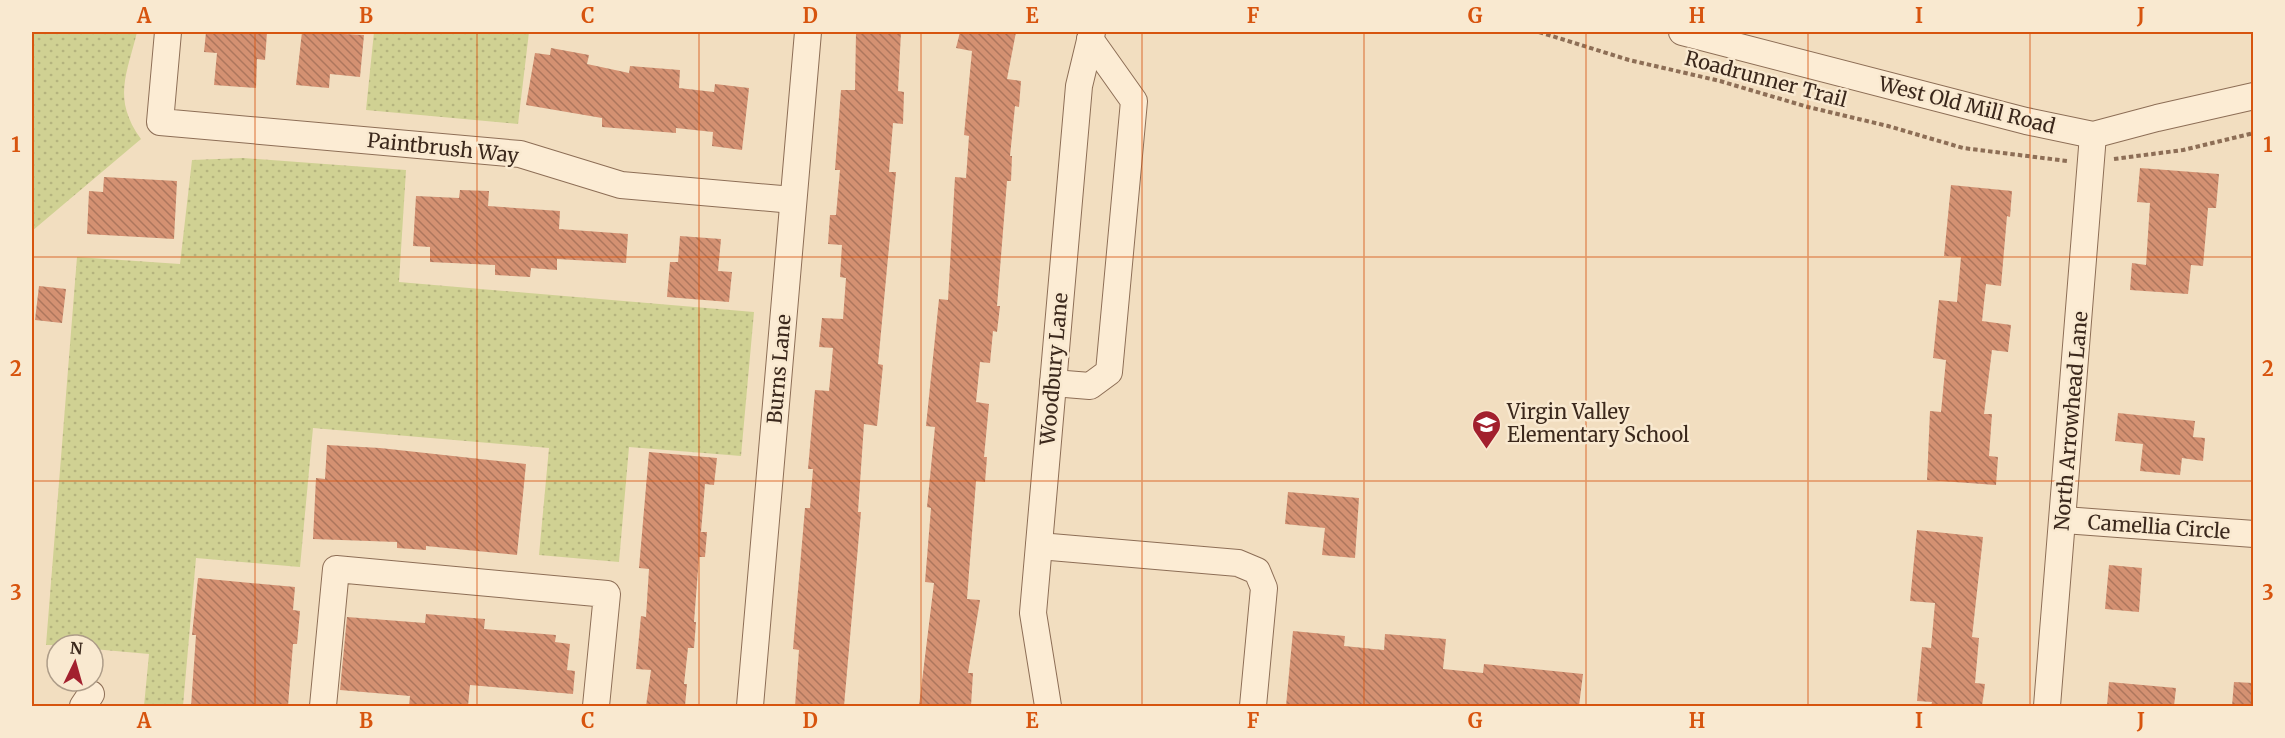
<svg xmlns="http://www.w3.org/2000/svg" width="2285" height="738" font-family="Merriweather,serif">
	<defs>
		<pattern id="grass-dots" width="8" height="8" patternUnits="userSpaceOnUse" patternTransform="scale(1.5)"><rect width="8" height="8" fill="#d0d193"/><path d="M2 2h.1M6 6h.1" fill="none" stroke="#b4b37e" stroke-width="1.8" stroke-linecap="round"/></pattern>
		<pattern id="building-back-hatch" width="6" height="6" patternUnits="userSpaceOnUse" patternTransform="scale(1.5)"><rect width="6" height="6" fill="#d49172"/><path d="M-1 5l2 2M0 0l6 6M5-1l2 2" fill="none" stroke="#ad765d"/></pattern>
	</defs>
	<rect width="100%" height="100%" fill="#f2dec0"/>
	<g fill="url(#grass-dots)">
		<path d="M32 32H137C127 74 112 99 141 139L32 231Z"/>
		<path d="M374 32H529L518 124 366 110Z"/>
		<path d="M243 158 406 170 399 282 754 312 741 456 629 447 619 562 539 555 549 448 313 428 300 567 196 558 183 706H144L149 654 93 649V645H46L77 257 180 264 192 160Z"/>
	</g>
	<g fill="url(#building-back-hatch)">
		<path d="M206 32H267L265 60 257 59 256 88 214 85 217 53 204 52Z"/>
		<path d="M302 32 364 35 360 77 330 74 329 88 296 85Z"/>
		<path d="M856 32H901L898 91 904 92 903 124 893 123 889 172H896L878 364 883 365 877 426 864 424 858 512H861L844 706H795L799 650 793 649 805 508H810L813 469H808L815 390 829 391 833 348 819 347 822 318 843 319 846 278 840 277 842 245 828 244 830 215H836L840 170H835L841 90H855Z"/>
		<path d="M960 32H1016L1007 79 1021 81 1019 107 1015 106 1010 156H1012L1011 181H1007L997 306H1000L997 332 993 331 990 363 980 362 976 402 989 404 984 457H987L985 482 976 481 967 599 980 600 968 673H973L971 706H919L934 583 925 582 931 508 927 507 935 427 926 426 939 299 948 300 955 177 966 178 969 136 964 135 972 51 956 48Z"/>
		<path d="M551 48 589 55 587 64 629 73 630 66 680 70 679 88 714 92 715 84 749 88 742 150 712 146 713 132 676 128V133L602 127V118L526 105 535 53 550 55Z"/>
		<path d="M2140 168 2219 174 2216 208H2208L2203 266 2191 265 2188 294 2130 290 2132 263 2146 265 2150 203 2137 202Z"/>
		<path d="M104 177 177 181 174 239 87 234 89 191 103 192Z"/>
		<path d="M1951 185 2012 191 2010 217 2007 216 2001 286 1986 284 1982 321 2011 325 2008 352 1992 350 1984 414H1992L1989 456 1998 457 1996 485 1927 480 1930 411 1941 412 1946 360 1933 358 1939 300 1957 302 1961 257 1944 256Z"/>
		<path d="M460 190 489 191 488 206 560 211 559 229 628 234 626 263 557 259V270L531 268 530 277 495 275V265L430 262V247L413 246 416 196 459 198Z"/>
		<path d="M680 236 721 239 718 271 732 272 729 302 667 297 670 262H678Z"/>
		<path d="M39 286 66 289 62 323 35 320Z"/>
		<path d="M2118 413 2195 421 2193 437 2205 438 2203 461 2182 458 2180 475 2140 471 2143 444 2115 441Z"/>
		<path d="M327 445 380 448 526 464 517 555 426 546V550L397 548V542L313 539 316 478 325 479Z"/>
		<path d="M649 452 717 458 714 485 705 484 701 532H707L705 557H699L694 622H696L694 648H688L684 684H687L685 706H646L651 670 636 669 641 616 646 617 649 569 639 568Z"/>
		<path d="M1288 492 1359 498 1355 558 1322 555 1325 528 1285 524Z"/>
		<path d="M1917 530 1983 537 1972 637 1979 638 1975 683 1985 684 1982 706H1931L1932 702 1917 701 1922 647 1931 648 1935 603 1910 601Z"/>
		<path d="M2109 565 2142 568 2139 612 2105 609Z"/>
		<path d="M198 578 295 587 293 610 300 611 297 644H293L288 706H191L196 635H192Z"/>
		<path d="M426 614 485 619 484 629 556 635 555 642 570 644 567 670 575 671 573 694 470 685 468 706H409L410 696 340 690 347 617 425 623Z"/>
		<path d="M1293 631 1345 636 1344 646 1384 650 1385 634 1446 639 1443 669 1483 673 1484 664 1583 674 1579 706H1286Z"/>
		<path d="M2109 682 2176 688 2174 706H2107Z"/>
		<path d="M2234 682 2253 683V706H2232Z"/>
	</g>
	<g fill="none" stroke-linecap="round" stroke-linejoin="round">
		<defs>
			<g id="minor">
				<path d="M168 32 160 122 520 154 621 185 793 200"/>
				<path d="M1682 32 2026 121 2093 135 2157 118 2254 96"/>
				<path d="M1053 383 1090 386 1109 372 1134 101 1090 39"/>
				<path d="M2064 520 2254 534"/>
				<path d="M1039 546 1238 563 1257 571 1264 588 1253 706"/>
				<path d="M83 706 91 694"/>
				<path d="M323 706 336 569 607 594 596 706"/>
				<path d="M750 706 808 32"/>
				<path d="M1048 706 1033 613 1079 86 1092 32"/>
				<path d="M2047 706 2093 135"/>
			</g>
		</defs>
		<use href="#minor" stroke="#8d6e56" stroke-width="28"/>
		<g stroke="#8d6e56" stroke-width="4" stroke-dasharray="4.5 3" stroke-linecap="butt">
			<path d="M1539 32 1629 60 1720 81 1808 107 1888 126 1963 148 2067 161"/>
			<path d="M2114 159 2183 150 2254 133"/>
		</g>
		<use href="#minor" stroke="#fcecd4" stroke-width="26"/>
	</g>
	<path fill="none" stroke="#d7540e" stroke-width="1.5" stroke-opacity="0.55" d="M255 32V706M477 32V706M699 32V706M921 32V706M1142 32V706M1364 32V706M1586 32V706M1808 32V706M2030 32V706M32 257H2254M32 481H2254"/>
	<defs>
		<symbol id="school-pin" viewBox="-11 -11 22 30"><path d="M0 17L-7.5 6A9.5 9.5 0 1 1 7.5 6Z" fill="#a2202e" stroke="#f9e9d0"/><path d="M0-5L7-2L0 1L-7-2ZM-4 1L0 2.5L4 1V4Q0 6-4 4Z" fill="#fff"/></symbol>
	</defs>
	<g fill-rule="evenodd">
		<use href="#school-pin" x="1470" y="408" width="33" height="45"/>
	</g>
	<g text-anchor="middle" stroke-width="5" stroke-linejoin="round" paint-order="stroke">
		<g font-size="20" fill="#3b281c" stroke="#f9e9d0">
			<text transform="translate(1766 79) rotate(15)" y="7">Roadrunner Trail</text>
			<text transform="translate(1967 105) rotate(14)" y="7">West Old Mill Road</text>
			<text transform="translate(443 148) rotate(6)" y="7">Paintbrush Way</text>
			<text transform="translate(779 369) rotate(-85)" y="7">Burns Lane</text>
			<text transform="translate(1054 369) rotate(-85)" y="7">Woodbury Lane</text>
			<text transform="translate(2071 421) rotate(-85)" y="7">North Arrowhead Lane</text>
			<text transform="translate(2159 527) rotate(4)" y="7">Camellia Circle</text>
		</g>
		<g font-size="20" fill="#3b281c" stroke="#f9e9d0" text-anchor="start">
			<text x="1507" y="419">Virgin Valley<tspan x="1507" dy="23">Elementary School</tspan></text>
		</g>
	</g>
	<rect width="2285" height="738" fill="none" stroke="#f9e9d0" stroke-width="66"/>
	<g transform="translate(75 663) rotate(5)"><circle r="28" fill="#f9e9d0" stroke="#ad9c88" stroke-width="1.5"/>
	<path d="M0-4.5L10 22L0 15L-10 22Z" fill="#a2202e"/>
	<text y="-9" font-size="16" font-weight="bold" text-anchor="middle" fill="#3b281c">N</text>
	</g>
	<rect x="33" y="33" width="2219" height="672" fill="none" stroke="#d7540e" stroke-width="2"/>
	<g font-size="20" text-anchor="middle" font-weight="bold" fill="#d7540e">
		<text x="144" y="23">A</text>
		<text x="366" y="23">B</text>
		<text x="588" y="23">C</text>
		<text x="810" y="23">D</text>
		<text x="1032" y="23">E</text>
		<text x="1253" y="23">F</text>
		<text x="1475" y="23">G</text>
		<text x="1697" y="23">H</text>
		<text x="1919" y="23">I</text>
		<text x="2141" y="23">J</text>
		<text x="16" y="152">1</text>
		<text x="2268" y="152">1</text>
		<text x="16" y="376">2</text>
		<text x="2268" y="376">2</text>
		<text x="16" y="600">3</text>
		<text x="2268" y="600">3</text>
		<text x="144" y="728">A</text>
		<text x="366" y="728">B</text>
		<text x="588" y="728">C</text>
		<text x="810" y="728">D</text>
		<text x="1032" y="728">E</text>
		<text x="1253" y="728">F</text>
		<text x="1475" y="728">G</text>
		<text x="1697" y="728">H</text>
		<text x="1919" y="728">I</text>
		<text x="2141" y="728">J</text>
	</g>
</svg>
